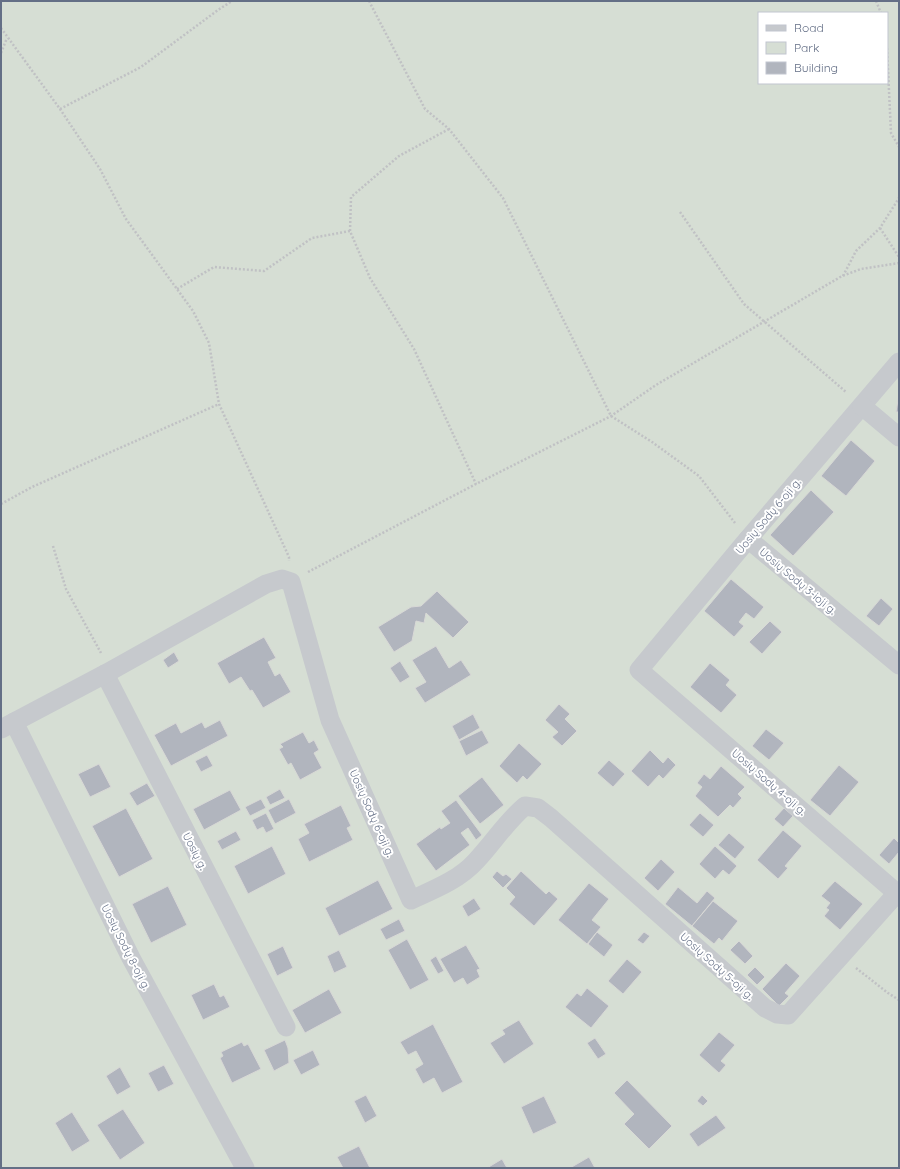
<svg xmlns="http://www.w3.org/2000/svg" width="900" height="1169" font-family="Quicksand,sans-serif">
	<rect width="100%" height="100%" fill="#f6f7f3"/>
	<path fill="#d6ded4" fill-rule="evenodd" d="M1 1H899V1168H1ZM759 13H887V83H759Z"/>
	<g fill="#b1b5be" stroke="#d8d8d6">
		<path d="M899 394V412H896Z"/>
		<path d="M851 440 875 461 846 496 821 476Z"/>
		<path d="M811 490 834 512 793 556 770 535Z"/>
		<path d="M731 579 764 607 754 619 746 613 739 622 744 626 734 637 704 611Z"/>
		<path d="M437 591 469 622 453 638 426 613 424 623 416 621 412 641 394 652 378 627 411 607 421 606Z"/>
		<path d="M881 598 893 609 879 626 866 616Z"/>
		<path d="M770 621 782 632 762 654 749 642Z"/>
		<path d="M264 637 276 658 268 662 275 676 280 673 291 692 263 708 252 690 250 691 241 677 229 684 217 663Z"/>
		<path d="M436 646 449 668 461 660 471 675 425 703 415 688 426 682 412 660Z"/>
		<path d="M174 652 179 661 168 668 163 660Z"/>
		<path d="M400 661 410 677 400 683 390 668Z"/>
		<path d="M710 663 730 680 726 685 737 695 721 713 690 687Z"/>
		<path d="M559 704 570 714 565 719 577 731 562 746 552 737 558 732 545 720Z"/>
		<path d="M473 714 480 728 459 740 452 726Z"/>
		<path d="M220 720 228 736 171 766 154 735 176 723 181 733 202 722 205 728Z"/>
		<path d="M766 729 784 743 769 760 752 746Z"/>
		<path d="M482 730 489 743 466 756 459 741Z"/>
		<path d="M303 732 309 743 314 740 319 750 314 753 322 768 300 780 291 763 288 765 279 749 283 747 280 744Z"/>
		<path d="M519 743 542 764 527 780 523 776 517 783 499 766Z"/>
		<path d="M650 750 663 763 668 757 676 765 663 779 659 775 648 787 631 771Z"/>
		<path d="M207 755 213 766 201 772 195 761Z"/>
		<path d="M609 760 625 774 613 787 597 773Z"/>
		<path d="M99 764 111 787 90 797 78 774Z"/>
		<path d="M839 765 859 782 830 816 810 800Z"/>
		<path d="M721 766 745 787 738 794 742 798 733 808 730 805 718 817 695 796 702 787 697 783 704 774 710 779Z"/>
		<path d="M482 777 504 805 480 824 458 796Z"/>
		<path d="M147 783 155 796 137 806 129 793Z"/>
		<path d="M280 789 285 798 270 805 266 797Z"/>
		<path d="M230 790 241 810 204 830 193 809Z"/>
		<path d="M261 799 266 808 250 816 245 807Z"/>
		<path d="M289 799 296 813 275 824 268 810Z"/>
		<path d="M456 800 482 835 476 840 468 828 461 833 470 845 436 871 416 844 440 827 441 829 450 823 441 811Z"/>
		<path d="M341 805 351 826 347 828 353 840 309 862 298 839 309 833 304 824Z"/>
		<path d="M126 808 153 859 119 877 92 826Z"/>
		<path d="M784 808 793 816 783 827 774 819Z"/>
		<path d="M266 813 274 829 266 833 263 827 257 830 252 820Z"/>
		<path d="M700 813 714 825 703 837 689 825Z"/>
		<path d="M783 830 802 846 785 866 788 868 778 879 757 860Z"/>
		<path d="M236 831 241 840 222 850 217 841Z"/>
		<path d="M729 833 745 847 735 859 718 845Z"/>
		<path d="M894 838 899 843V852L889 864 879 855Z"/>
		<path d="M272 846 286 874 248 894 234 866Z"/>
		<path d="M715 846 737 866 729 875 723 870 715 879 699 864Z"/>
		<path d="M661 859 675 872 658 891 644 878Z"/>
		<path d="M497 871 503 876 506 874 512 879 503 888 492 877Z"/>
		<path d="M521 871 546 894 549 891 558 899 534 926 509 904 515 897 506 888Z"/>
		<path d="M378 880 393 909 339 936 325 908Z"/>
		<path d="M835 881 863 904 840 930 824 916 829 910 826 908 830 903 821 896Z"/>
		<path d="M589 883 609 899 592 920 601 927 587 944 558 920Z"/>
		<path d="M168 886 187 925 151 943 132 904Z"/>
		<path d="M678 887 697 903 707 891 715 898 692 926 665 904Z"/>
		<path d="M474 898 481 909 468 917 462 906Z"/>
		<path d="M713 901 738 921 722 941 719 938 714 944 692 926Z"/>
		<path d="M399 919 405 931 386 940 380 929Z"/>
		<path d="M597 932 613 945 604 957 588 944Z"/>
		<path d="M644 932 650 936 643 944 637 940Z"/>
		<path d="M407 939 429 980 410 990 388 950Z"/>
		<path d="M739 941 753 956 745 964 730 950Z"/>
		<path d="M466 945 480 969 477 970 480 977 467 985 463 978 454 983 440 959Z"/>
		<path d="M283 946 293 968 277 976 267 954Z"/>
		<path d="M339 950 347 967 334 973 327 956Z"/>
		<path d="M436 956 444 971 438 974 430 960Z"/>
		<path d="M627 959 642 972 623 994 608 981Z"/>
		<path d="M786 963 800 976 785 993 789 996 779 1006 762 989Z"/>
		<path d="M755 967 765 977 757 985 747 975Z"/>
		<path d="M214 984 220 997 224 995 230 1007 203 1020 191 995Z"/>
		<path d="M587 988 609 1006 591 1028 565 1007 577 993 581 996Z"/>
		<path d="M329 989 342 1013 305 1033 292 1010Z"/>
		<path d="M519 1020 534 1044 504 1064 490 1043 505 1034 502 1030Z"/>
		<path d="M433 1024 463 1082 442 1093 434 1078 423 1084 415 1069 423 1064 416 1051 408 1055 400 1042Z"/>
		<path d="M719 1032 735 1045 721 1061 726 1065 719 1073 699 1055Z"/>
		<path d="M595 1038 606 1054 598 1059 587 1043Z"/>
		<path d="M285 1040 288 1048 289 1063 274 1071 264 1050Z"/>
		<path d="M242 1042 244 1046 248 1044 261 1069 232 1083 220 1058 223 1056 221 1052Z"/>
		<path d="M313 1050 320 1065 301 1075 293 1060Z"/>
		<path d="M164 1065 174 1084 158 1092 148 1073Z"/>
		<path d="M120 1067 131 1087 117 1095 106 1076Z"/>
		<path d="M627 1080 672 1126 649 1149 624 1124 634 1114 614 1093Z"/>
		<path d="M366 1095 377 1116 365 1123 354 1101Z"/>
		<path d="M702 1095 708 1101 703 1106 697 1101Z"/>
		<path d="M544 1096 557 1123 533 1134 521 1107Z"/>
		<path d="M123 1109 145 1143 120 1160 97 1125Z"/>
		<path d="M72 1112 90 1141 72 1152 55 1123Z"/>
		<path d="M716 1115 726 1128 698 1147 689 1134Z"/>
		<path d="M359 1146 370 1168H343L337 1157Z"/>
		<path d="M589 1157 595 1168H570Z"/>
		<path d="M502 1159 507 1168H487Z"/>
	</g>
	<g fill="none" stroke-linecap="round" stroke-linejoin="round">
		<g stroke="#c0c1c4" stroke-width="2.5" stroke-dasharray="2 2" stroke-linecap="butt">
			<path d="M369 1 425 109 449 129 503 198 611 416"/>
			<path d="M876 1 881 13"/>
			<path d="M1 28 60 109 100 169 126 219 193 311 209 343 219 404 289 557V561"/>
			<path d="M887 48 891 133 899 147"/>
			<path d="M1 53 7 38"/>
			<path d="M60 109 141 67 218 10 232 1"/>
			<path d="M449 129 399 156 351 197 350 231 370 278 414 349 476 484"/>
			<path d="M680 212 744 304 846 392"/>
			<path d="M880 228 899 257"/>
			<path d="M843 276 856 251 880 228 899 198"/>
			<path d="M177 289 214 267 264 271 312 238 350 231"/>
			<path d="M611 416 652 442 699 476 735 523"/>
			<path d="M1 504 32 487 219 404"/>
			<path d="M53 546 66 589 101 653"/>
			<path d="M308 572 476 484 611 416 656 385 842 276 861 269 899 263"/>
			<path d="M856 968 888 993 899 1000"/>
		</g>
		<g stroke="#c6c9cd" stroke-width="19">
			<path d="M899 362 743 545 639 670 899 895"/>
			<path d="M862 406 899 437"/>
			<path d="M748 539 899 665"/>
			<path d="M105 674 286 1027"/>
			<path d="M14 722 131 958 245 1168"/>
			<path d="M1 729 105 674 266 584 282 579 291 582 330 720 411 900C433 890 459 880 476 861 493 843 506 822 525 806L538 808 551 818 765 1008 777 1014 788 1015 897 893"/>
		</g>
	</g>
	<g text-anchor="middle" stroke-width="4" stroke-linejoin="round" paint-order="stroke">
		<g font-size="11" fill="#646f86" stroke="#fff">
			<text transform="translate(768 516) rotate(-50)" y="4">Uosių Sodų 6-oji g.</text>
			<text transform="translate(798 581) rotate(40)" y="4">Uosių Sodų 3-ioji g.</text>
			<text transform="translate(769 782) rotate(41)" y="4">Uosių Sodų 4-oji g.</text>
			<text transform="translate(372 813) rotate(66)" y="4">Uosių Sodų 6-oji g.</text>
			<text transform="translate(195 851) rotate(63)" y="4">Uosių g.</text>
			<text transform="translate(126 947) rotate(63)" y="4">Uosių Sodų 8-oji g.</text>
			<text transform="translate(717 966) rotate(42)" y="4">Uosių Sodų 5-oji g.</text>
		</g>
	</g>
	<rect width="900" height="1169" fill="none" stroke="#646f86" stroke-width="4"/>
	<rect x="758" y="12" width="130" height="72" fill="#ffffff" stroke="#c1c5cf"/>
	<rect x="766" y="25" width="20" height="6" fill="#c6c9cd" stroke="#c1c5cf"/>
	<text x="794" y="32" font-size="12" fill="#646f86">Road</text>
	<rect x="766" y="42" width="20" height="12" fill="#d6ded4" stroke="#c1c5cf"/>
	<text x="794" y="52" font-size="12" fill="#646f86">Park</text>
	<rect x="766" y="62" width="20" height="12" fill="#b1b5be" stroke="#c1c5cf"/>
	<text x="794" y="72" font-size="12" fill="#646f86">Building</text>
</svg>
